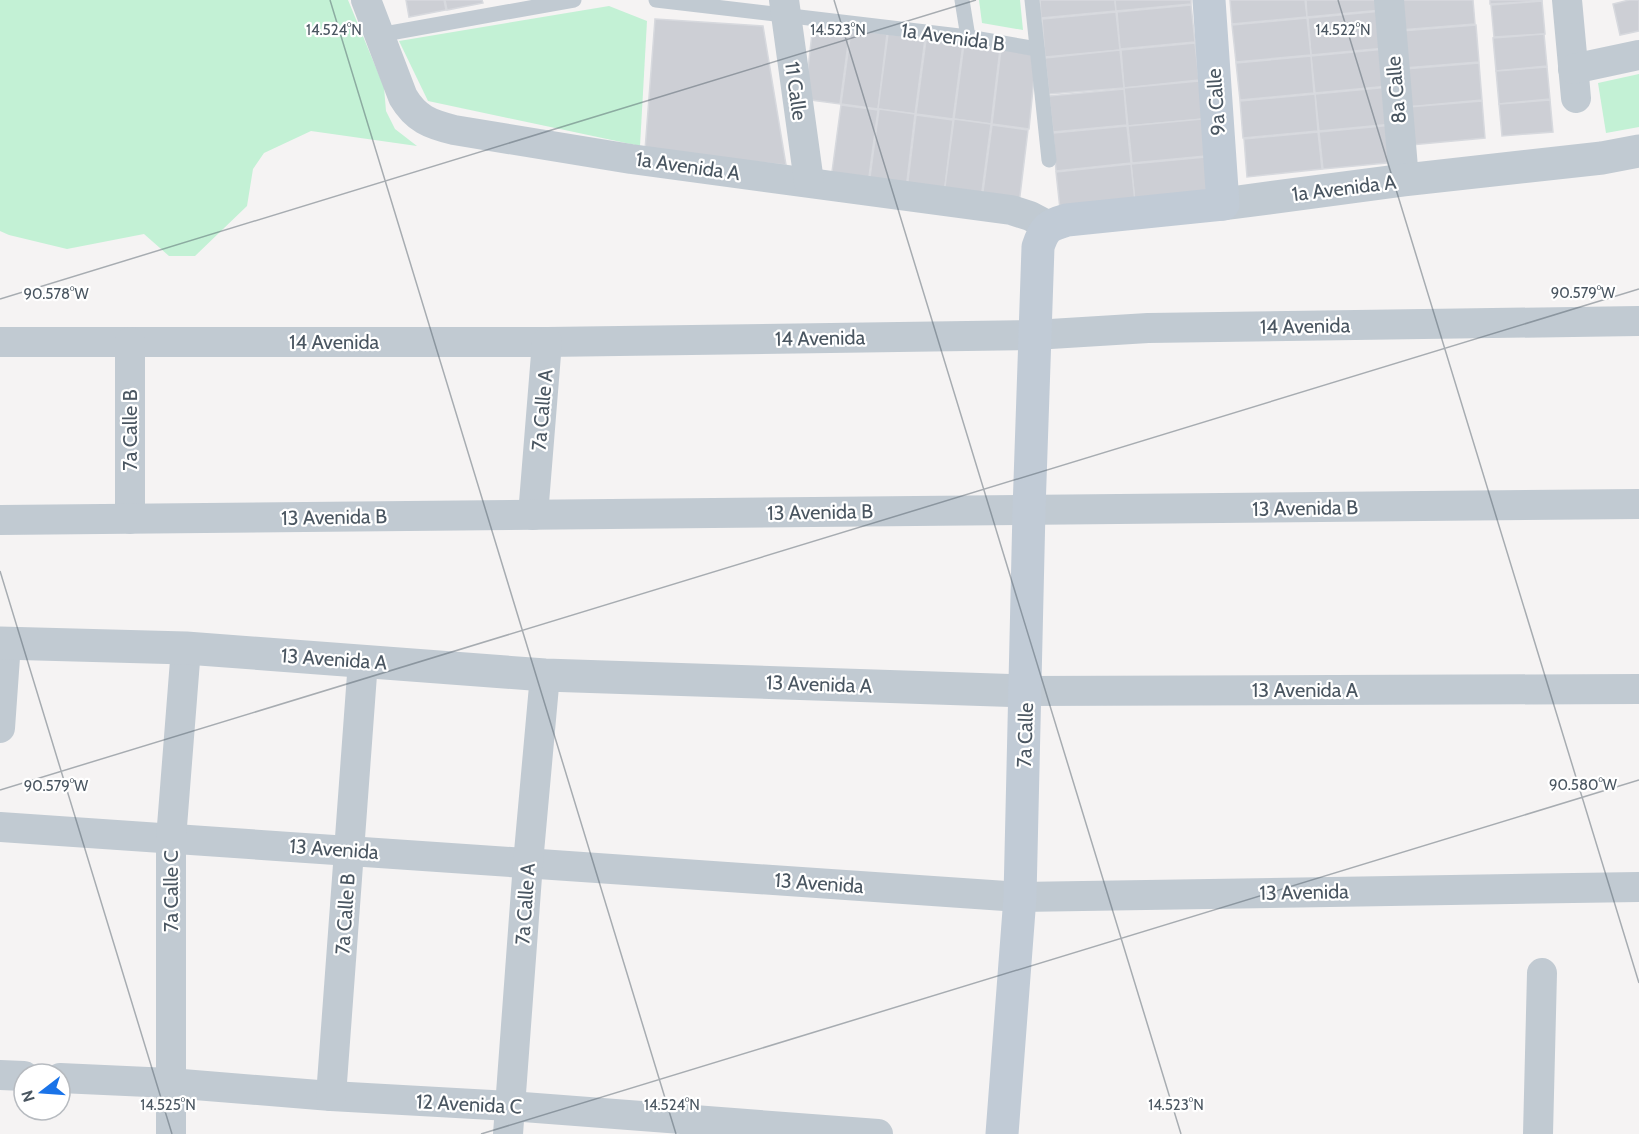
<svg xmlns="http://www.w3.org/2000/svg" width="1639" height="1134" font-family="Cabin,sans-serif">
	<rect width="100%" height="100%" fill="#f5f3f3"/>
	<g fill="#c3f1d5">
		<path d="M0 0H348L384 87 386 111 395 129 417 146 311 131 264 153 253 169 247 206 195 256H169L144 234 67 249 9 235 0 231Z"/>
		<path d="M979 0H1020L1023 30 982 23Z"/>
		<path d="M609 6 647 21 640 146 428 101 399 41Z"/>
		<path d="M1639 74V127L1606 133 1598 83Z"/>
	</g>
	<g fill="#cdcfd5" stroke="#d7d9de" stroke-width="1.5">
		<path d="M406 0H444L446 10 409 17Z"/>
		<path d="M445 0H482L483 3 447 10Z"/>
		<path d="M1040 0H1115L1116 11 1041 18Z"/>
		<path d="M1115 0H1191V4L1116 11Z"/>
		<path d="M1230 0H1305L1307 17 1232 24Z"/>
		<path d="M1306 0H1381L1382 10 1307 17Z"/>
		<path d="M1398 0H1473L1475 24 1400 30Z"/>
		<path d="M1490 0H1542V1L1490 4Z"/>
		<path d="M1629 0H1639V31L1620 35 1613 4Z"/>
		<path d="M1542 1 1545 34 1494 37 1491 5Z"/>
		<path d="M1191 5 1195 42 1120 49 1117 12Z"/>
		<path d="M1382 11 1386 48 1311 55 1308 18Z"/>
		<path d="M1116 12 1120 50 1045 57 1042 19Z"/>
		<path d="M1307 18 1311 55 1236 62 1232 25Z"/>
		<path d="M655 19 763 26 786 165 645 150Z"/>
		<path d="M813 24 850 29 840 104 811 100 807 78Z"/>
		<path d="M1476 25 1479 62 1404 68 1401 31Z"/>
		<path d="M851 30 887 34 878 109 841 104Z"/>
		<path d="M888 34 925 39 915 114 878 109Z"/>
		<path d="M1544 34 1547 66 1496 71 1493 38Z"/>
		<path d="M926 40 963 44 953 119 916 114Z"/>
		<path d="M1195 43 1199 80 1124 88 1121 50Z"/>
		<path d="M964 44 1000 49 991 124 954 119Z"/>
		<path d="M1001 49 1033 53 1035 68 1029 129 992 124Z"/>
		<path d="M1386 49 1389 86 1315 93 1311 56Z"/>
		<path d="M1120 50 1124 88 1049 94 1045 58Z"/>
		<path d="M1311 56 1314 93 1240 100 1236 63Z"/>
		<path d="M1479 63 1482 100 1407 107 1404 69Z"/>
		<path d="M1547 67 1550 99 1499 104 1496 71Z"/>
		<path d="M1199 81 1203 119 1128 126 1124 88Z"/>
		<path d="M1390 87 1393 124 1319 131 1315 94Z"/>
		<path d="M1124 89 1127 125 1053 132 1049 96Z"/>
		<path d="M1315 94 1318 131 1243 138 1240 101Z"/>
		<path d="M1550 100 1553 132 1502 136 1499 104Z"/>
		<path d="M1482 101 1485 138 1411 145 1408 107Z"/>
		<path d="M841 105 878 110 868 184 831 179Z"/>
		<path d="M879 109 915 114 906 189 869 185Z"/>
		<path d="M916 115 953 120 944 194 907 189Z"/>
		<path d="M954 119 991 124 981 199 944 194Z"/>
		<path d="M1202 119 1206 156 1132 163 1128 126Z"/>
		<path d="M992 125 1028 130 1019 204 982 199Z"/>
		<path d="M1393 125 1397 162 1323 169 1319 132Z"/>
		<path d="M1127 126 1131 163 1056 171 1053 133Z"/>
		<path d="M1318 132 1322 169 1247 177 1244 139Z"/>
		<path d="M1206 157 1210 194 1135 202 1131 164Z"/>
		<path d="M1131 164 1135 202 1060 209 1056 172Z"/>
	</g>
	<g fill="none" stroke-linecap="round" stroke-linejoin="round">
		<g stroke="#c1cad2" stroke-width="15">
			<path d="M656 0 968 37 1037 49"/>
			<path d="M962 0 968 37"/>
			<path d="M1032 0 1049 160"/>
			<path d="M379 35 574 0"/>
		</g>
		<g stroke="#c1cad2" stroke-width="30">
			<path d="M366 0 403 97C416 119 430 124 454 130L631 159 1011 210 1030 216 1049 226"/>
			<path d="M784 0 809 182"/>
			<path d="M1389 0 1404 180"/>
			<path d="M1567 0 1576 98"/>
			<path d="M1573 69 1639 55"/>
			<path d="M0 342H547L1034 335 1148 328 1639 321"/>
			<path d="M130 342V519"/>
			<path d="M533 515 547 342"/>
			<path d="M0 520 1639 504"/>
			<path d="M1026 691 1639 689"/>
			<path d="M0 728 6 643"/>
			<path d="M0 827 1020 897 1639 887"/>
			<path d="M0 1075 24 1076"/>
			<path d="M60 1078 170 1083 331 1096 510 1106 878 1134"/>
			<path d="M331 1096 363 661"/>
			<path d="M171 1134V839L186 648"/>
			<path d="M508 1134 528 863 545 675"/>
			<path d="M1538 1134 1542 973"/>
		</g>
		<g stroke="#c1cad2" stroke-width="33">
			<path d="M1223 204 1404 180 1602 158 1639 151"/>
			<path d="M0 643 186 648 545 675 1026 691"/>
		</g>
		<path stroke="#c1cbd6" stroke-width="33" d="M1002 1134 1020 897 1029 510 1038 247C1044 228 1049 225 1067 220L1223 204 1209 0"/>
	</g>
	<path fill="none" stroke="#4a5661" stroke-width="1.5" stroke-opacity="0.45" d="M330 0 676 1134M834 0 1181 1134M1338 0 1639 983M0 299 976 0M0 571 172 1134M0 790 1639 289M481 1134 1639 780"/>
	<g text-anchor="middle" stroke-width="4.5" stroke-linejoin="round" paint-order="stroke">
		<g font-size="20" fill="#4a5661" stroke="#fff">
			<text transform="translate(953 37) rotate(8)" y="7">1a Avenida B</text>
			<text transform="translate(1396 90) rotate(-95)" y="7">8a Calle</text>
			<text transform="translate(796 91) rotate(82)" y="7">11 Calle</text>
			<text transform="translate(1216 102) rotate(-94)" y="7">9a Calle</text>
			<text transform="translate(688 166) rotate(8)" y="7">1a Avenida A</text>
			<text transform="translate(1344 188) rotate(-7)" y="7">1a Avenida A</text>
			<text transform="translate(1305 326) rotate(-1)" y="7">14 Avenida</text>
			<text transform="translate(820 338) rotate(-1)" y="7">14 Avenida</text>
			<text x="334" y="349">14 Avenida</text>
			<text transform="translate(542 410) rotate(-85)" y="7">7a Calle A</text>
			<text transform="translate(130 430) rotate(-90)" y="7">7a Calle B</text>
			<text transform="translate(1305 508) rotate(-1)" y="7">13 Avenida B</text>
			<text transform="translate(820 512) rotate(-1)" y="7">13 Avenida B</text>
			<text transform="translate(334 517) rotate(-1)" y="7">13 Avenida B</text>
			<text transform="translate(334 659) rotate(4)" y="7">13 Avenida A</text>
			<text transform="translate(819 684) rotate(2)" y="7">13 Avenida A</text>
			<text x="1305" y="697">13 Avenida A</text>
			<text transform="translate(1025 735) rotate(-88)" y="7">7a Calle</text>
			<text transform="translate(334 849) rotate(4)" y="7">13 Avenida</text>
			<text transform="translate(819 883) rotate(4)" y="7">13 Avenida</text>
			<text transform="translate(171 891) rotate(-90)" y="7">7a Calle C</text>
			<text transform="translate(1304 892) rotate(-1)" y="7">13 Avenida</text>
			<text transform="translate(525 904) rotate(-86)" y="7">7a Calle A</text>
			<text transform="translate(345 914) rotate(-86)" y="7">7a Calle B</text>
			<text transform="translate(469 1104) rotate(3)" y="7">12 Avenida C</text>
		</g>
	</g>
	<g font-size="15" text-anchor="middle" fill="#4a5661" stroke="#fff" stroke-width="4.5" stroke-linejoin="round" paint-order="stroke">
		<text x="334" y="35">14.524°N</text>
		<text x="838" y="35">14.523°N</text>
		<text x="1343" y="35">14.522°N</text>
		<text x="1583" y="298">90.579°W</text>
		<text x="56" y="299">90.578°W</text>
		<text x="1583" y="790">90.580°W</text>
		<text x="56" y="791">90.579°W</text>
		<text x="168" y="1110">14.525°N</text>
		<text x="672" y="1110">14.524°N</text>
		<text x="1176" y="1110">14.523°N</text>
	</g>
	<g transform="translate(42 1092) rotate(253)"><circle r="28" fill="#ffffff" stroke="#b7bbc0" stroke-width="1.5"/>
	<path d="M0-4.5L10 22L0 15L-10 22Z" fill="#1a73e8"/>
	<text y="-9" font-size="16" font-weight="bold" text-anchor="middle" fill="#4a5661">N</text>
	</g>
</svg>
